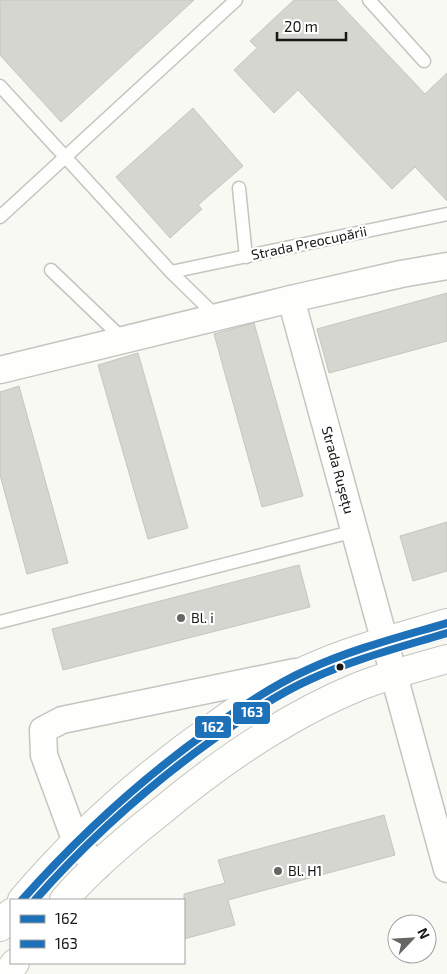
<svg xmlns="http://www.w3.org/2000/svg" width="447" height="974" font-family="'Exo 2',sans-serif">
	<rect width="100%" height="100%" fill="#f8f9f2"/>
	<g fill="#d5d6d0" stroke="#c5c6c0">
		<path d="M0 0H194L61 122 0 55Z"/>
		<path d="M294 0H336L425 94 447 73V201L415 167 392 189 298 90 274 113 234 70 257 48 250 41Z"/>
		<path d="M193 108 243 166 198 205 202 209 170 238 116 177Z"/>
		<path d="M447 293V341L329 373 317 329Z"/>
		<path d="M254 323 303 496 262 507 214 334Z"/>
		<path d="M138 353 188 528 148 539 98 365Z"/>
		<path d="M19 386 68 563 27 574 0 475V392Z"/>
		<path d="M447 522V571L413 581 400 536Z"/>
		<path d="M299 565 310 607 63 670 52 629Z"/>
		<path d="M384 815 395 855 228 900 235 925 184 939V894L225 883 218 860Z"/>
	</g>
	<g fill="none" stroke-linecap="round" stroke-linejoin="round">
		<defs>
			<g id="service">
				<path d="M369 0 424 61"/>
				<path d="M0 86 171 272 217 317"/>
				<path d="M239 188 246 257"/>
				<path d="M0 217 236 0"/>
				<path d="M51 270 124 340"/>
				<path d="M171 272 447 214"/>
				<path d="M0 622 355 531"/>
			</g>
			<g id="minor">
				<path d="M291 299 447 869"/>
				<path d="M0 370 291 299 401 274 447 266"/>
				<path d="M97 867 76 842 44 755 43 730 62 720 295 672"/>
			</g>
			<g id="tertiary">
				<path d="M22 900C78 834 142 777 213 727 242 706 273 685 306 670 351 649 400 637 447 623"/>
				<path d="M64 900C91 868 126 839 159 813 220 762 286 716 360 686 388 675 418 667 447 659"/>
				<path d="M0 927 11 913"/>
				<path d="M7 974 15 963"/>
			</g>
		</defs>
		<use href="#service" stroke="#c4c5bf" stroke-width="15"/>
		<use href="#minor" stroke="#c4c5bf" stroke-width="29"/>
		<use href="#tertiary" stroke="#c4c5bf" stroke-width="30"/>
		<use href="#service" stroke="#fefefd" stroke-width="12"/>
		<use href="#minor" stroke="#fefefd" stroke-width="26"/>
		<use href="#tertiary" stroke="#fefefd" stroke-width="28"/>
		<defs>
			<path id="bus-1" d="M22 900C78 837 139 781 207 732 238 709 271 686 307 670 352 649 400 637 447 623"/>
			<path id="bus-2" d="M35 900C88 840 147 787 211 741 243 718 275 695 311 679 354 659 401 647 447 633"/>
		</defs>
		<use href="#bus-1" stroke="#fff" stroke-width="11"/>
		<use href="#bus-2" stroke="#fff" stroke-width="11"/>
		<use href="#bus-1" stroke="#1d71b8" stroke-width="8"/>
		<use href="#bus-2" stroke="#1d71b8" stroke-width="8"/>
	</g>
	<g fill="#666762" stroke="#fff" stroke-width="2">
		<circle cx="181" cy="618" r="5"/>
		<circle cx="278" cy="871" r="5"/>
	</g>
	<circle fill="#171814" stroke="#fff" stroke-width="2" cx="340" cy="667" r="4.5"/>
	<g text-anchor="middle" stroke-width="4.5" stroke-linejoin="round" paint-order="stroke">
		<g font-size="14" fill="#171814" stroke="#fff">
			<text transform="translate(309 243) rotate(-12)" y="5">Strada Preocupării</text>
			<text transform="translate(338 470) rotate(75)" y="5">Strada Rușețu</text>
		</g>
		<g font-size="14" fill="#171814" stroke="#fff" text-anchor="start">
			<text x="191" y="623">Bl. i</text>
			<text x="288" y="876">Bl. H1</text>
		</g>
	</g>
	<g stroke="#fff" stroke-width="2">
		<rect x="232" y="701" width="39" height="24" rx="5" fill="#1d71b8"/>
		<rect x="194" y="715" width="38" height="24" rx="5" fill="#1d71b8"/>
	</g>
	<g font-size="14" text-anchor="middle" font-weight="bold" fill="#fff">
		<text x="252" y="717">163</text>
		<text x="213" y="732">162</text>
	</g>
	<rect x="10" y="899" width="175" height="65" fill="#ffffff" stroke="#a2a3a1"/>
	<rect x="20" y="915" width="25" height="8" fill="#1d71b8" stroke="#a2a3a1"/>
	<text x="55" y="924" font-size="15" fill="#171814">162</text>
	<rect x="20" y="940" width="25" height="8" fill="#1d71b8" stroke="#a2a3a1"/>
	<text x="55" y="949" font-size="15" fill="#171814">163</text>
	<g transform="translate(412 939) rotate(65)"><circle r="24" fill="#ffffff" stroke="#a2a3a1"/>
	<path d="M0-4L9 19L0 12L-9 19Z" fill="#666762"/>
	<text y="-8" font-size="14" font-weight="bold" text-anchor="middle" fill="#171814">N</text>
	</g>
	<path d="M277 32v8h69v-8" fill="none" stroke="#171814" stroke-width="2.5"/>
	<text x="284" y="32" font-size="15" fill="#171814" stroke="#ffffff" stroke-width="4" paint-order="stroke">20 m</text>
</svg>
